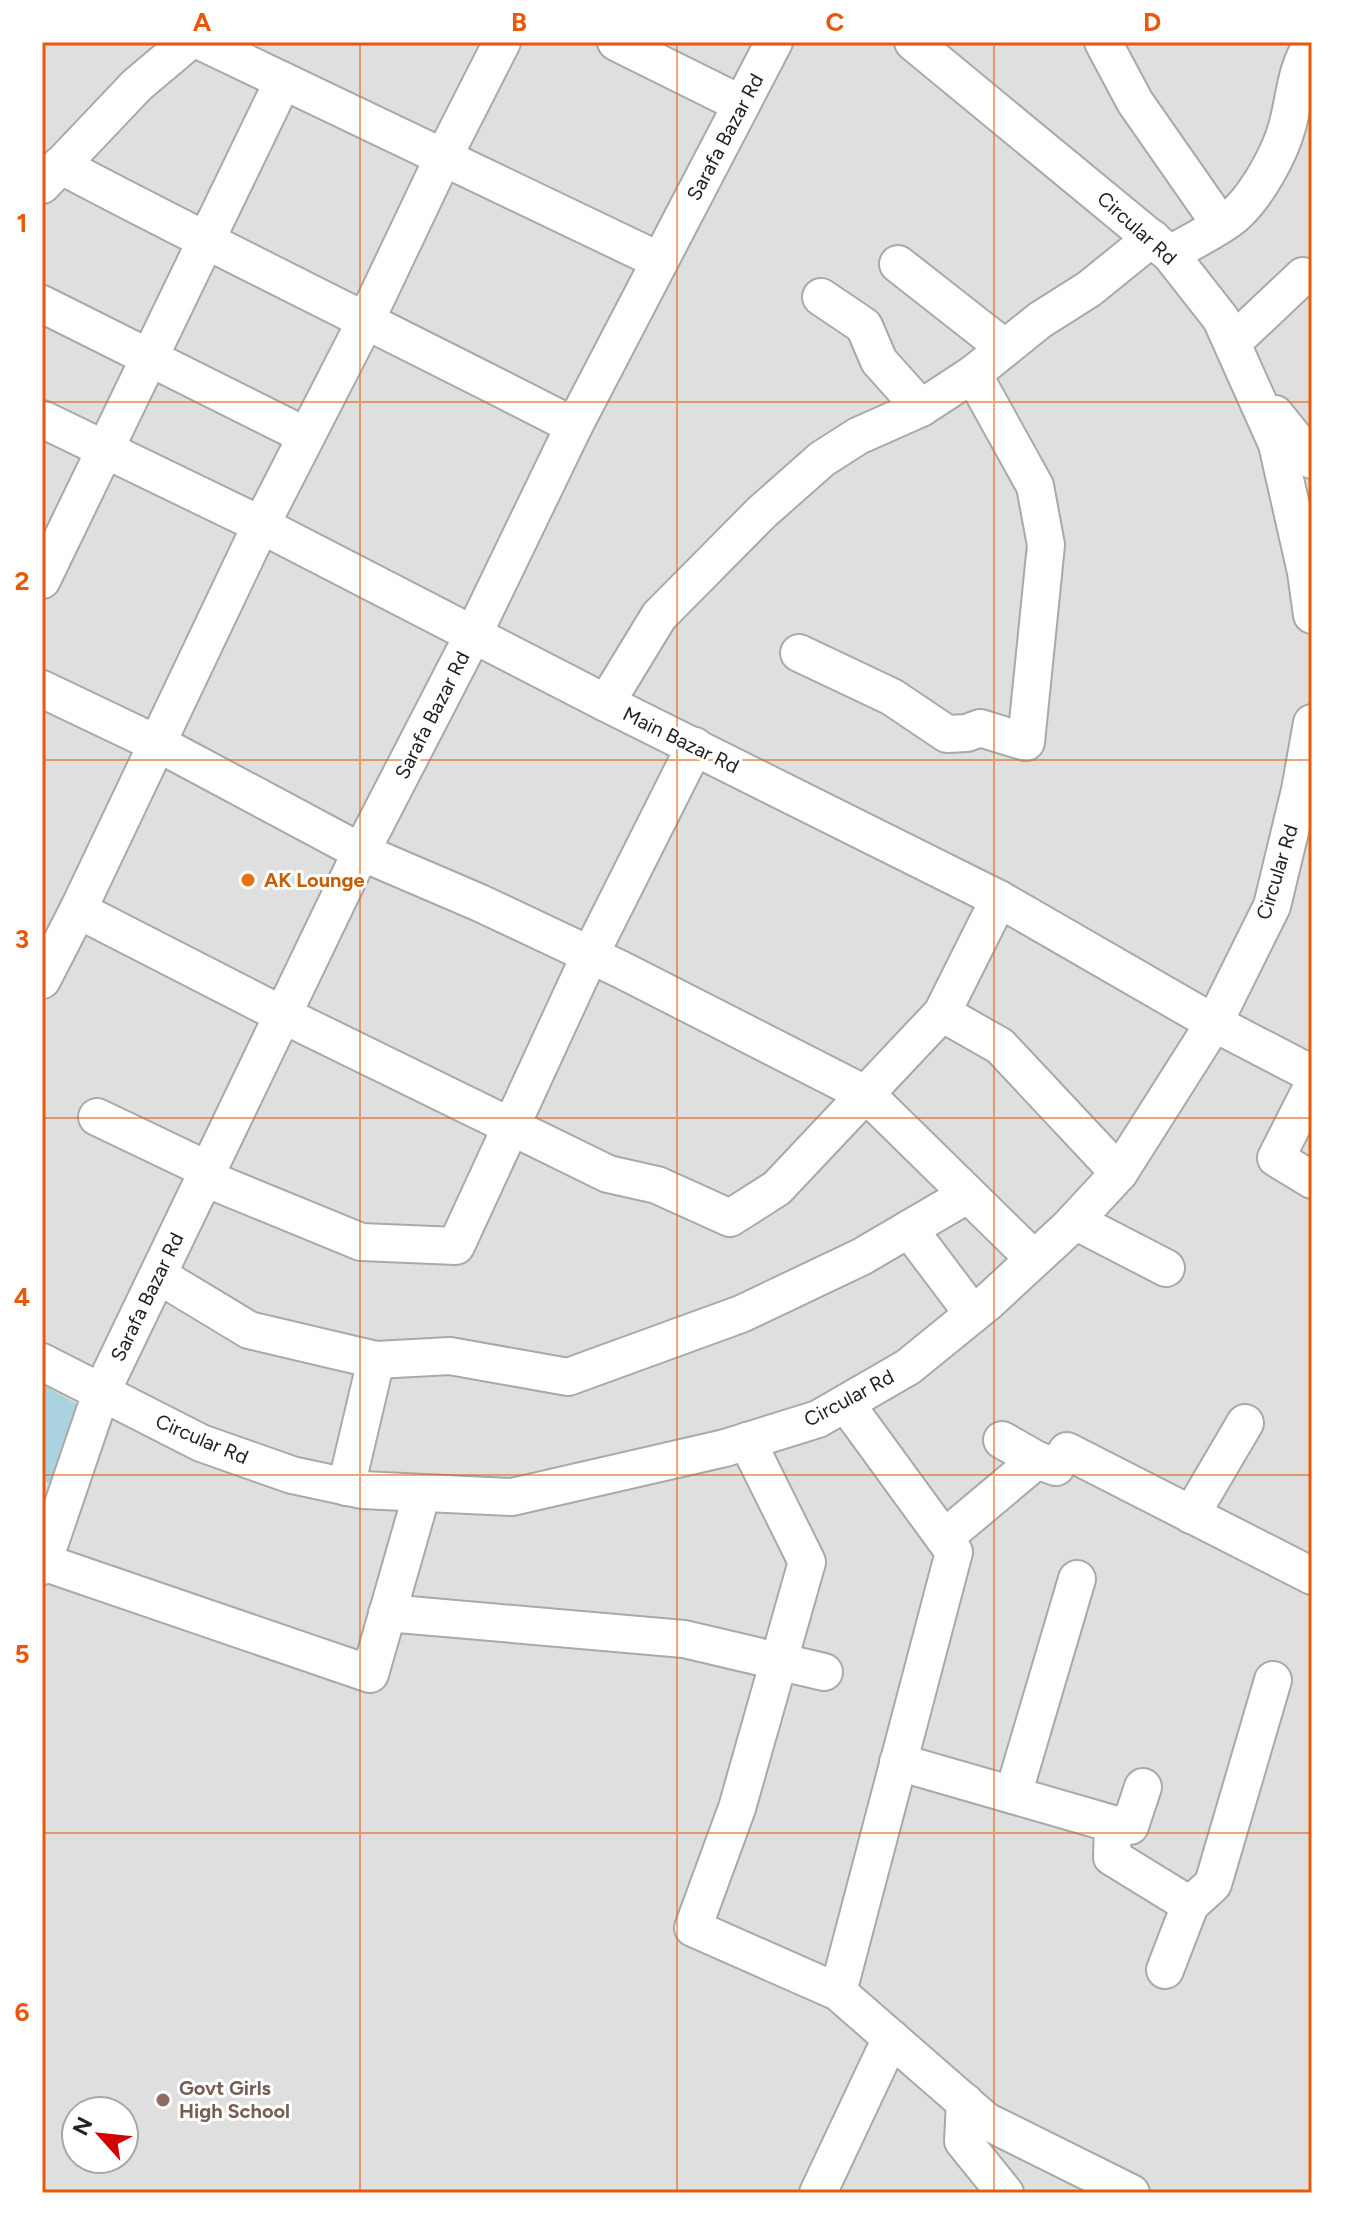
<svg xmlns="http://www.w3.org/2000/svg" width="1354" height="2235" font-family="Figtree,sans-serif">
	<rect width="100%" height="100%" fill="#f2efe9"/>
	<path fill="#e0dfdf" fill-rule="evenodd" d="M42 42H1312V2193H42ZM76 2111H124V2159H76Z"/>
	<path fill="#aad3df" d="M42 1384 82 1407 53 1484 42 1481Z"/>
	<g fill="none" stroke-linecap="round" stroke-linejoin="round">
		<defs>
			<g id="minor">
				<path d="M202 42 660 261"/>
				<path d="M616 42 741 104"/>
				<path d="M913 42 1170 254 1221 319 1277 444 1306 572 1312 615"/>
				<path d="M1103 42 1135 102 1220 224"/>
				<path d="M60 165C230 255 403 338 574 426"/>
				<path d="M42 185 137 85 188 42"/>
				<path d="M1170 254C1189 243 1224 226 1238 212 1258 193 1280 153 1287 127 1295 99 1295 69 1312 45"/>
				<path d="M898 264 1005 348"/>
				<path d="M821 297 864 326 879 361 921 408"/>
				<path d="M42 304 306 436"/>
				<path d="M1232 343 1303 276"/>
				<path d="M1275 414 1312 460"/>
				<path d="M42 419 261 525 606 703 999 899 1214 1023 1312 1074"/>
				<path d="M42 580 283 81"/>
				<path d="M799 653 892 697 947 734 967 733 980 728 1026 742 1046 545 1035 486 973 374"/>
				<path d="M42 689 174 752 361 852 480 903 622 970 867 1095 1034 1259"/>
				<path d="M606 703 659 616 762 512 822 459 858 436 921 408 973 374 1040 320 1089 289 1152 238"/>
				<path d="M78 910 283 1015 608 1174 657 1185 730 1218 777 1188 942 1013 999 899"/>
				<path d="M42 980 78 910 261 525 366 320 443 158 502 42"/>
				<path d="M942 1013 1000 1046 1119 1173"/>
				<path d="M1312 1087 1276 1158 1312 1180"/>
				<path d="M97 1117 208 1170"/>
				<path d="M205 1178 361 1242 456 1246 590 955 695 746"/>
				<path d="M1075 1221 1166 1268"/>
				<path d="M909 1229 973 1314"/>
				<path d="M158 1275 249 1330 376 1360 450 1356 568 1377 741 1314 861 1257 967 1195"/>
				<path d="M42 1362 201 1443 292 1475 362 1490 512 1497 725 1448 818 1419 908 1367 988 1302 1068 1228 1119 1173 1214 1023 1272 906 1300 790 1312 723"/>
				<path d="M1002 1440 1037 1460 1056 1467 1067 1451 1312 1576"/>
				<path d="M747 1441 807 1562 737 1808 693 1928 838 1992 986 2121 1131 2193"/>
				<path d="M346 1487 376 1360"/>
				<path d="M1191 1515 1245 1423"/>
				<path d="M944 1538 1037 1460"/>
				<path d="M43 1562 370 1674 422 1493"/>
				<path d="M42 1566 101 1393 361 852 474 633 574 426 774 42"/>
				<path d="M387 1613 684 1639 824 1672"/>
				<path d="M898 1762 1113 1824"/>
				<path d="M1143 1787 1130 1826 1113 1824 1112 1857 1190 1905"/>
				<path d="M1013 1795 1077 1579"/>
				<path d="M1165 1970 1190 1905 1213 1884 1273 1680"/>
				<path d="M838 1992 954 1552 846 1404"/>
				<path d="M965 2102 963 2141 1005 2193"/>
				<path d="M818 2193 891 2038"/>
			</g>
		</defs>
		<use href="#minor" stroke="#a9a9a9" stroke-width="40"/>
		<use href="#minor" stroke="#fff" stroke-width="36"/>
	</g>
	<path fill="none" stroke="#e8590c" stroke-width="2" stroke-opacity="0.55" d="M360 42V2193M677 42V2193M994 42V2193M42 402H1312M42 760H1312M42 1118H1312M42 1475H1312M42 1833H1312"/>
	<circle fill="#e8710a" stroke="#fff" stroke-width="3" cx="248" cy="880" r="8"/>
	<circle fill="#8d6e63" stroke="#fff" stroke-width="3" cx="163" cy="2100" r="8"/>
	<g text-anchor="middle" stroke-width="6" stroke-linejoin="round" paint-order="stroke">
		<g font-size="20" fill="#222" stroke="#fff">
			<text transform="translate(725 137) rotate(-62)" y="7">Sarafa Bazar Rd</text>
			<text transform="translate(1137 228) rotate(42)" y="7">Circular Rd</text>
			<text transform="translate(432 715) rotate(-63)" y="7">Sarafa Bazar Rd</text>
			<text transform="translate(681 740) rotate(26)" y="7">Main Bazar Rd</text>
			<text transform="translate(1277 872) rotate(-73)" y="7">Circular Rd</text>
			<text transform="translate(147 1297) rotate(-64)" y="7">Sarafa Bazar Rd</text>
			<text transform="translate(849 1398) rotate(-28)" y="7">Circular Rd</text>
			<text transform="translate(202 1439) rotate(23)" y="7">Circular Rd</text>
		</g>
		<g font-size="20" font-weight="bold" fill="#c56008" stroke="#fff" text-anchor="start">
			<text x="264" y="887">AK Lounge</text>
		</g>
		<g font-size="20" font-weight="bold" fill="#785e54" stroke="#fff" text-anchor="start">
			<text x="179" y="2095">Govt Girls<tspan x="179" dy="23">High School</tspan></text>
		</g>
	</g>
	<rect width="1354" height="2235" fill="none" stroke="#ffffff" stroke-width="88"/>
	<g transform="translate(100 2135) rotate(297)"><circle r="38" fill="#ffffff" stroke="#a7a7a7" stroke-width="2"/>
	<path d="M0-6L14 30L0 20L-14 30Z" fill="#d40000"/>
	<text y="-12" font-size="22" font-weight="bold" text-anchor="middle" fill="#222222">N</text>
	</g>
	<rect x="44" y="44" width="1266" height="2147" fill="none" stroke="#e8590c" stroke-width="3"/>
	<g font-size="26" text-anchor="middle" font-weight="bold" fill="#e8590c">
		<text x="202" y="31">A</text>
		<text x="519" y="31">B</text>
		<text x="835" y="31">C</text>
		<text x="1152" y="31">D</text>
		<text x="22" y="232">1</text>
		<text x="22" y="590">2</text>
		<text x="22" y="948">3</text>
		<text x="22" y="1306">4</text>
		<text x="22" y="1663">5</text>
		<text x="22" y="2021">6</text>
	</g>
</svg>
